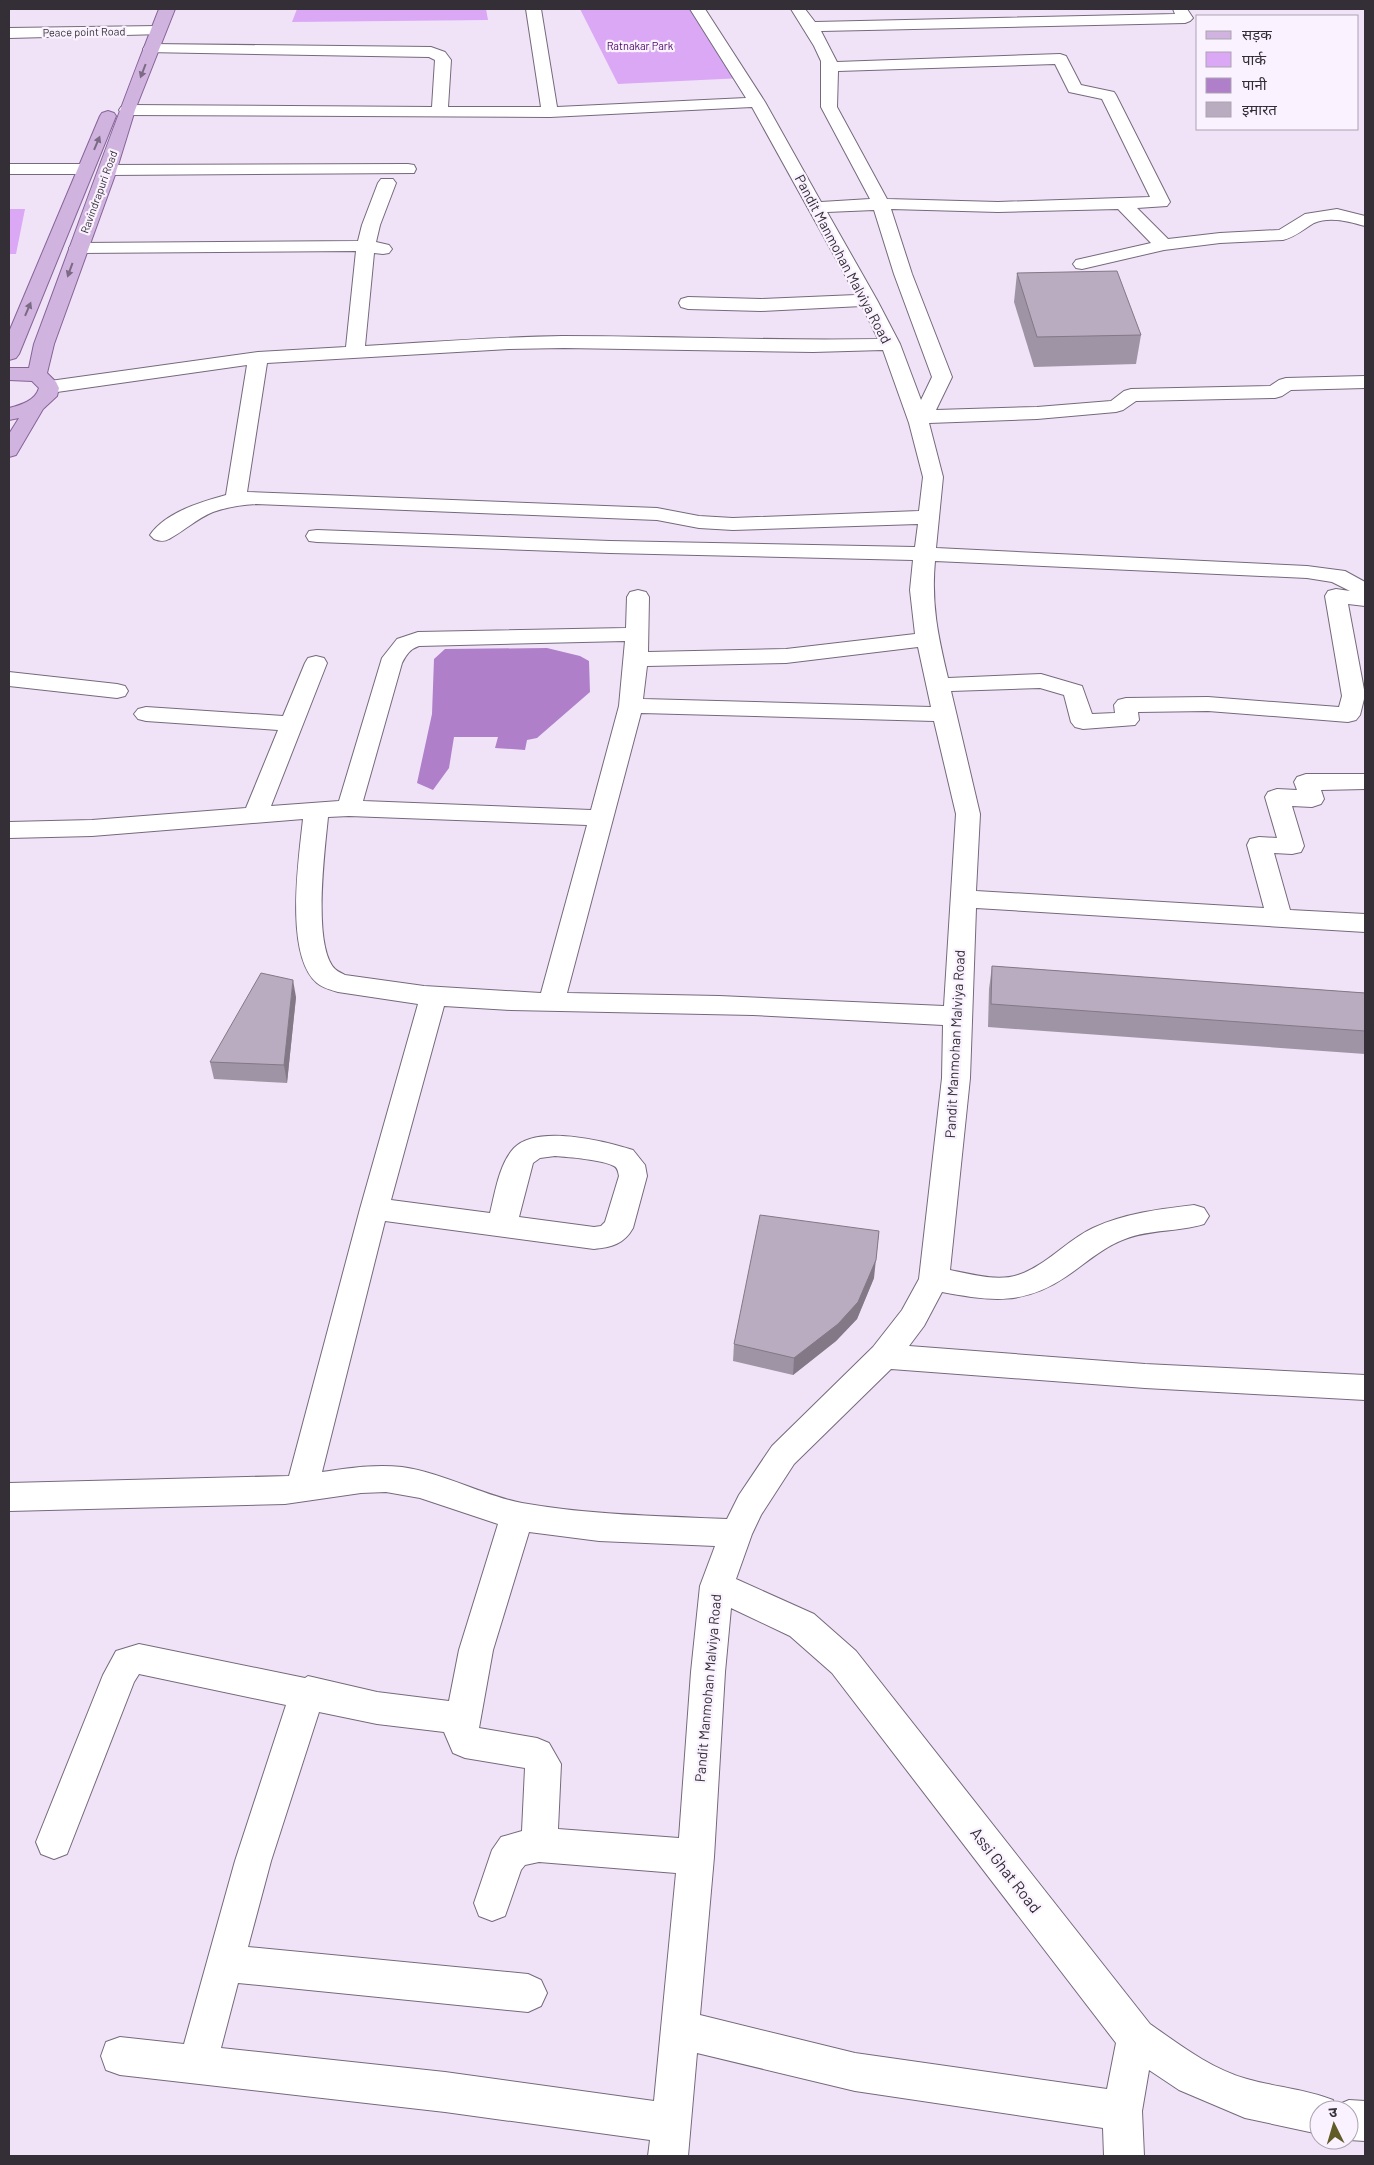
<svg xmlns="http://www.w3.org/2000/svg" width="1374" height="2165" font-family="Barlow,'Noto Sans Devanagari',sans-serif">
	<rect width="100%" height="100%" fill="#f0e3f8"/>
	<g fill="#dba8f5">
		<path d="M297 9H486L488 20 292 22Z"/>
		<path d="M580 9H703L743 78 618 84Z"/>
		<path d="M9 209H25L16 254H9Z"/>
	</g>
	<path fill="#b07fc9" d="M547 648 580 656 589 661 590 692 537 738 527 740 525 750 495 748 498 737H454L449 768 433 790 417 783 432 714 434 659 445 649Z"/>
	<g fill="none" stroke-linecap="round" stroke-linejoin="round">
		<defs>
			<g id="minor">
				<path d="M526 9H541L557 107 746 98 690 9H705L765 102 821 202 870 199 821 107V61L814 46 791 9H805L815 22 1175 14 1173 9H1187L1193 18 1190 21 1185 23 821 31 837 62 1060 54 1066 56 1081 85 1114 92 1116 95 1170 202 1167 206 1137 208 1168 239 1220 233 1279 230 1305 214 1337 209 1365 216V226C1349 222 1331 216 1314 223 1304 229 1295 237 1283 240L1220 243 1164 250 1082 269 1076 268 1073 264 1076 260 1151 243 1118 209 998 212 891 209 912 274 952 377 936 410 1037 407 1111 401 1124 391 1131 389 1270 386 1279 380 1286 378 1365 376V388L1291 390 1282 396 1275 398 1136 401 1123 410 1116 412 1037 419 929 423 943 477 936 548 1307 566 1345 571 1365 582V606L1348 604 1365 695 1360 715 1356 720 1348 722 1208 711 1138 712 1139 720 1135 725 1083 729 1075 727 1071 722 1064 695 1040 688 951 691 980 814 976 891 1264 908 1247 845 1250 839 1259 837 1277 838 1265 797 1268 792 1277 789 1297 790 1294 782 1297 777 1306 774H1365V789L1321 790 1324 799 1321 804 1312 807 1292 806 1304 846 1301 852 1292 854 1274 853 1290 910 1365 914V932L976 908 970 1078 950 1270C971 1274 997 1282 1018 1275 1046 1266 1067 1240 1093 1228 1125 1213 1160 1209 1194 1205L1204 1208 1209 1216 1204 1224C1179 1232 1150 1229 1125 1239 1103 1247 1086 1263 1067 1276 1023 1306 991 1301 942 1292L924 1326 909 1346 1145 1364 1365 1375V1400L1145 1388 891 1369 794 1464 761 1515 752 1534 736 1579 814 1614 856 1651 1150 2024C1180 2045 1211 2069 1247 2079 1275 2087 1305 2089 1333 2100L1335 2106 1349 2100 1365 2101V2141L1349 2140V2110H1319V2134L1245 2118 1179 2090 1149 2070 1142 2111 1144 2156H1104L1103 2128 855 2091 697 2053 688 2156H648L650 2140 445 2112 120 2075 106 2070 101 2056 106 2042 120 2037 184 2044 235 1861 286 1705 139 1674 134 1682 67 1854 54 1859 41 1854 36 1842 103 1675 116 1651 139 1644 305 1678 308 1676 377 1692 449 1701 459 1650 498 1524 420 1498 386 1492 361 1493 285 1504 9 1511V1483L289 1476 360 1209 418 1004 338 992C331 990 323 988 317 983 284 955 299 858 303 819L92 836 9 838V822L92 820 246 808 278 730 146 721 138 719 134 714 138 709 146 707 283 716 305 663 308 658 316 656 324 658 327 663 271 806 339 801 382 658 397 639 418 632 626 628 627 597 630 592 638 590 646 592 649 597 648 652 786 649 915 634 910 590 913 560 610 553 317 542 309 541 306 536 309 531 317 530 610 541 915 547 918 524 733 530 699 528 657 520 256 504C241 505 227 507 213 512 196 519 184 531 169 539 164 542 159 541 154 539L150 535C166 512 201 502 226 495L247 365 50 393 43 391 40 387 43 383 50 381 258 352 346 347 356 251 78 253 72 252 69 248 72 244 78 243 358 241 362 225 378 183 381 179H393L396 183 380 225 376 242 389 245 392 249 389 253 383 254 374 253 365 346C431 342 497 337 562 336 668 336 773 341 878 339L862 306 761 311 688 309 681 307 679 303 681 299 688 297 761 299 856 295 752 107 550 117 127 115 121 113 119 110 121 107 127 105 432 107 435 60 429 57 145 52 143 49 145 46 151 44 431 47 445 52 451 60 448 107H541ZM1055 64 1069 92 1102 99 1150 197 998 202 887 199 837 107 838 71ZM874 210 894 274 932 377 921 400 900 344 877 300 827 212ZM564 348 813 352 883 350 909 423 923 477 919 511 733 518 699 516 657 508 247 492 267 363 509 349ZM935 561 1307 578 1332 582 1350 591 1336 589 1328 591 1325 596 1342 696 1339 707 1208 697 1126 698 1118 700 1114 705 1115 713 1092 714 1082 686 1041 674 948 678C938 636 931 604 935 561ZM625 641 619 706 591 810 363 801 402 663C406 655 410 649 419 646ZM918 647 931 707 643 699 647 666 786 663ZM641 713 934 721 956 814 944 1006 719 996 567 993ZM349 816 587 825 541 993 424 986 345 975C342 973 338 972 335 969 312 946 325 849 328 817ZM444 1006 511 1010 753 1015 943 1025 942 1078 919 1279 902 1310 873 1347 772 1446 739 1495 727 1519C658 1516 590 1515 522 1503 481 1495 444 1473 402 1467 375 1464 349 1468 322 1472L385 1221 594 1249C612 1247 624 1244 633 1228L647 1176 645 1165 633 1150C605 1141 537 1124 514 1148 499 1164 495 1193 490 1213L391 1200ZM555 1156C569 1157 603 1160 614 1166 618 1168 618 1172 619 1176L605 1222 601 1226 594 1227 519 1217 533 1163 540 1158ZM529 1532 599 1541 715 1546 700 1586 691 1672 679 1838 558 1829 561 1764 549 1743 537 1738 479 1728 493 1650ZM731 1608 790 1636 832 1673 1116 2043 1107 2089 855 2053 700 2015 714 1857 725 1672ZM319 1712 377 1724 444 1732 453 1753 465 1758 525 1768 522 1831 501 1837 492 1850 474 1903 479 1916 492 1921 505 1916 521 1870 525 1865 539 1862 676 1873 654 2101 445 2072 221 2048 238 1983 528 2012 541 2006 547 1993 541 1980 528 1974 248 1947 271 1861Z"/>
				<path d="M158 26 163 28 166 31 163 34 9 38V28Z"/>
				<path d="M9 164H86L92 165 94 169 92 173 86 174H9Z"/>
				<path d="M408 164 414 165 416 169 414 173 108 175 102 174 99 170 102 166 108 165Z"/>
				<path d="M9 672 117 684 125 686 128 691 125 696 117 698 9 686Z"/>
			</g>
			<g id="major">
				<path d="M159 9H175L135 110 115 175 54 344 47 373 56 382 59 388 57 396 43 409 16 455 9 457V434L19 418 9 420V408C21 405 35 401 39 388L32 381 9 380V368H29L34 344C76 232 115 120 159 9Z"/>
				<path d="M108 111 114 113 116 116 19 354 16 358 9 360V332L100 116 102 113Z"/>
			</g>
		</defs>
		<use href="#minor" stroke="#756a7c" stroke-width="2"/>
		<use href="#major" stroke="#856496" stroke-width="2"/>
		<use href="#minor" fill="#fff" fill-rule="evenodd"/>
		<use href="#major" fill="#d0b3df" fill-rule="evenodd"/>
	</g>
	<g fill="#9f94a5">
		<path d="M1017 273 1141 335 1136 364 1034 367 1014 302Z"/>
		<path d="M992 966 1365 993V1054L988 1027 989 989Z"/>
		<path d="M296 997 287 1083 214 1079 210 1062Z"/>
		<path d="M874 1278 857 1319 836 1341 793 1375 733 1361 734 1344Z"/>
	</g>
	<g fill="#827886">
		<path d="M293 980 296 997 287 1083 284 1065Z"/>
		<path d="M879 1231 874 1278 857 1319 836 1341 793 1375 794 1358Z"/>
	</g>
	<g fill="#b9acc0" stroke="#827886">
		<path d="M1117 271 1141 335 1037 337 1017 273Z"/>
		<path d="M992 966 1365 993V1031L991 1004Z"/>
		<path d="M261 973 293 980 284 1065 210 1062Z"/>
		<path d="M760 1215 879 1231 876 1260 858 1302 838 1324 794 1358 734 1344Z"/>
	</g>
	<defs><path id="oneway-solid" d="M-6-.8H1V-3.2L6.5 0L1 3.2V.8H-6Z" transform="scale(1.25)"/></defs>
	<g fill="#7a6a83">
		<use href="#oneway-solid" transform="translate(143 71) rotate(111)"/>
		<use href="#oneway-solid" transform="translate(97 143) rotate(-67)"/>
		<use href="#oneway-solid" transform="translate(70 270) rotate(110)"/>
		<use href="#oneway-solid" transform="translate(28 309) rotate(-67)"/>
	</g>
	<g text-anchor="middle" stroke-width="4.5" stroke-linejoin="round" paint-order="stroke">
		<g font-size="11" fill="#342f37" stroke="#faf2ff">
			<text transform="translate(84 32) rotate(-1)" y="4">Peace point Road</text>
			<text transform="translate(99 192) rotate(-70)" y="4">Ravindrapuri Road</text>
		</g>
		<g font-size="11" fill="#4c0766" stroke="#faf2ff">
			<text x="640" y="50">Ratnakar Park</text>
		</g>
		<g font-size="14" fill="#342f37" stroke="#faf2ff">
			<text transform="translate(843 259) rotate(62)" y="5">Pandit Manmohan Malviya Road</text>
			<text transform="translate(955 1044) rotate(-87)" y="5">Pandit Manmohan Malviya Road</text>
			<text transform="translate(708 1688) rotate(-85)" y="5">Pandit Manmohan Malviya Road</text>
		</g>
		<g font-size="16" fill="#342f37" stroke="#faf2ff">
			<text transform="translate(1006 1870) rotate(52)" y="6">Assi Ghat Road</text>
		</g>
	</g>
	<rect width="1374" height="2165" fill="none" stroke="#342f37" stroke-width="20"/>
	<rect x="1196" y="15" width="162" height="115" fill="#faf2ff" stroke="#aba4af"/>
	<rect x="1206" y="31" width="25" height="8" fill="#d0b3df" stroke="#aba4af"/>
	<text x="1242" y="40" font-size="15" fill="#342f37">सड़क</text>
	<rect x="1206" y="52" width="25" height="15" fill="#dba8f5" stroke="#aba4af"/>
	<text x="1242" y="65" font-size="15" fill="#342f37">पार्क</text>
	<rect x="1206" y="78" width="25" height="15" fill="#b07fc9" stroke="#aba4af"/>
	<text x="1242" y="90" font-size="15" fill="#342f37">पानी</text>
	<rect x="1206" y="102" width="25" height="15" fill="#b9acc0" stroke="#aba4af"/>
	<text x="1242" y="115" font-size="15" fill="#342f37">इमारत</text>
	<g transform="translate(1334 2125) rotate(355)"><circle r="24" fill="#faf2ff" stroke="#aba4af"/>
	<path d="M0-4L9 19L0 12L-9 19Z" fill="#605b27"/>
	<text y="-8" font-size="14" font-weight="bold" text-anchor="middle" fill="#342f37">उ</text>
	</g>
</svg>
